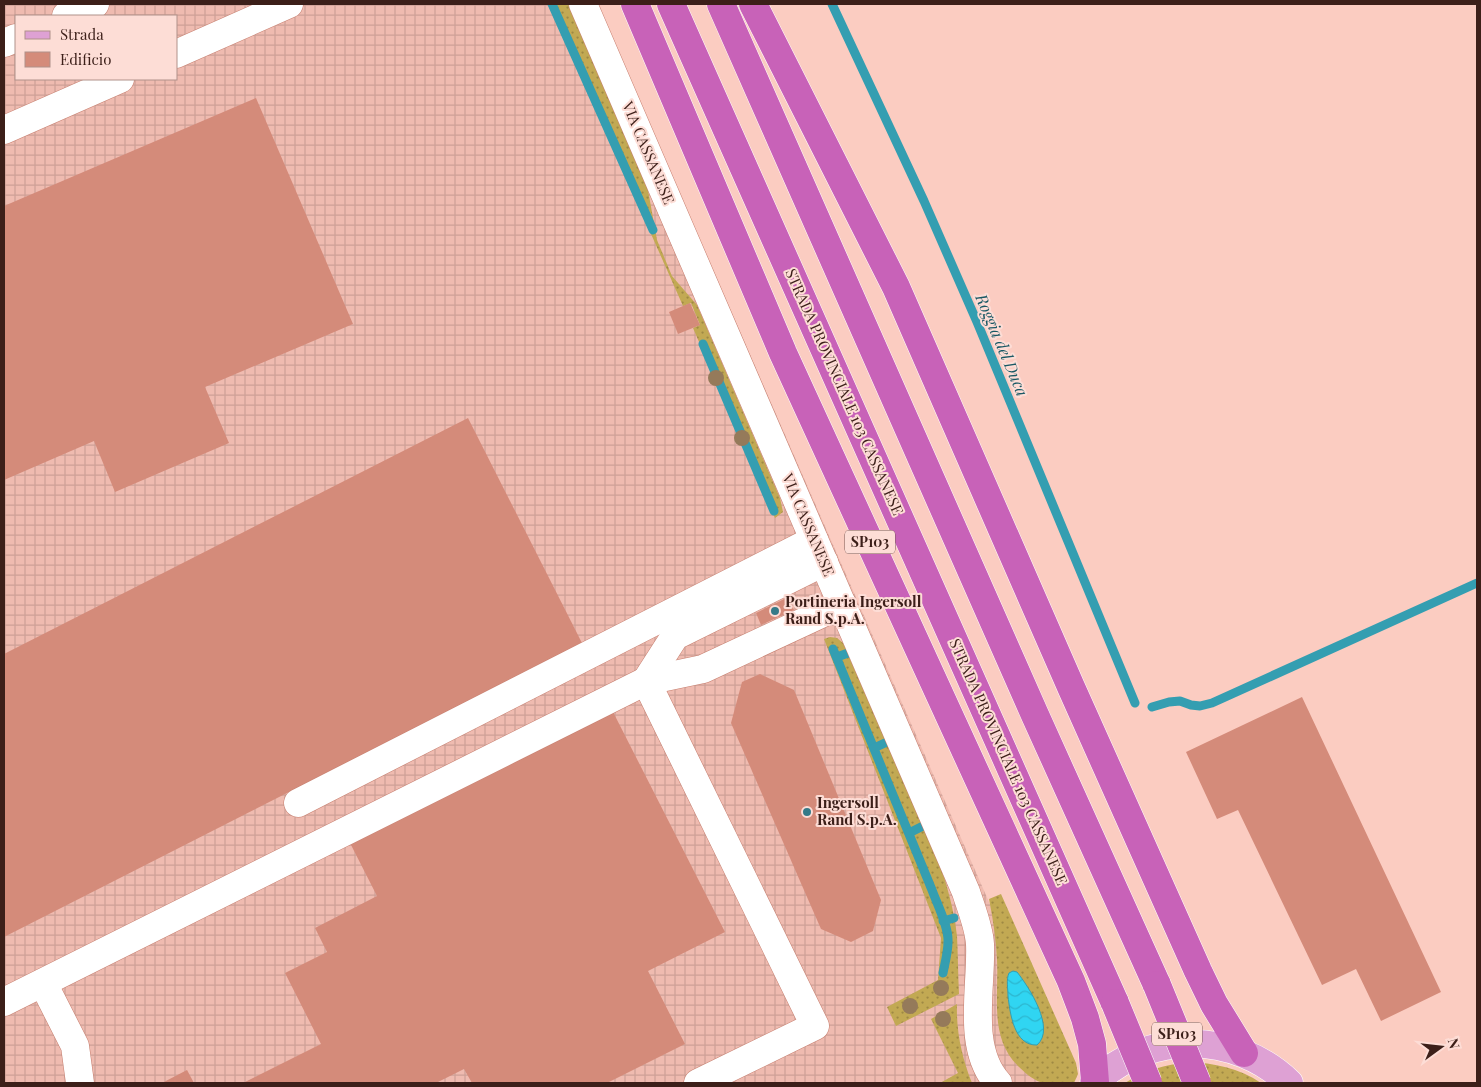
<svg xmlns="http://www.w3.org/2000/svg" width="1481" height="1087" font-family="'Playfair Display',serif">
	<defs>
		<pattern id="industrial-grid" width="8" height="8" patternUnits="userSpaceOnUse" patternTransform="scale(1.25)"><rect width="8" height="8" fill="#efbbb0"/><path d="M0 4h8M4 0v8" fill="none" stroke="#cea097"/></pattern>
		<pattern id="grass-dots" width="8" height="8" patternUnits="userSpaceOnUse" patternTransform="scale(1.25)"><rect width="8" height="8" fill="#c2a953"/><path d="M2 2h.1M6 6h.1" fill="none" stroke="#9f8944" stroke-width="1.8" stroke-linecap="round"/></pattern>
		<pattern id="water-waves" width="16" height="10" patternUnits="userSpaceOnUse" patternTransform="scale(1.25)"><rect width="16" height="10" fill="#30d5f2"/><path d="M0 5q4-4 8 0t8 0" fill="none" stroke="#2cb6cf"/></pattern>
	</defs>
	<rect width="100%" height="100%" fill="#fbccc1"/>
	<path fill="url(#industrial-grid)" fill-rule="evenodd" d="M4 4H597L1068 1083H4ZM16 16H176V79H16Z"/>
	<g fill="url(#grass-dots)">
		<path d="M549 4H568L648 190 657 240 672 276 697 305 780 498 783 512 775 518 693 328 700 325 691 303 683 306Z"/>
		<path d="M830 637 837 638 843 643 938 860C947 884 954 910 957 936 958 955 958 975 959 994L896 1026 887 1007 938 980 941 938 824 639Z"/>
		<path d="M1001 894 1076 1063 1078 1074 1074 1083C1065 1083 1047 1085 1040 1082 1032 1079 1024 1072 1018 1066 989 1037 999 997 997 960 996 939 993 919 989 899Z"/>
		<path d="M957 1004C956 1031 962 1058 972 1083H940L958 1073 931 1019Z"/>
		<path d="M1188 1062C1214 1063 1239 1068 1261 1083H1125C1145 1070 1165 1065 1188 1062Z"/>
	</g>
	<path fill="url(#water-waves)" stroke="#349eb1" d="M1013 971 1017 972C1029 987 1056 1029 1037 1045 1014 1046 1010 1013 1008 996 1008 988 1006 980 1009 973Z"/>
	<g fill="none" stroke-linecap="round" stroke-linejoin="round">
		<g stroke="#349eb1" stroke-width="9">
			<path d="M552 4 653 230"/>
			<path d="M832 4 924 201 977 322 1135 703"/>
			<path d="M703 344 774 511"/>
			<path d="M833 649 932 890C937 904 949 927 948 942 948 952 945 963 943 973"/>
			<path d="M837 657 848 653"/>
			<path d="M1152 707 1169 702 1180 701 1191 705 1200 706 1212 703 1477 583"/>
			<path d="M874 748 887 742"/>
			<path d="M909 833 923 826"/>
			<path d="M943 921 954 918"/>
		</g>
	</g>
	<g fill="#d48b7a">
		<path d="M256 98 353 324 205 387 229 443 115 492 94 441 4 480V206Z"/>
		<path d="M690 303 700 325 678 334 669 312Z"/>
		<path d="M468 418 582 643 4 937V654Z"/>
		<path d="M788 597 794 610 761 625 756 613Z"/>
		<path d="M760 674 794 690 881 900 873 931 851 942 821 929 731 723 742 682Z"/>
		<path d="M1302 697 1441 992 1381 1021 1356 969 1322 985 1238 810 1217 819 1186 752Z"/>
		<path d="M611 708 725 932 648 971 685 1044 607 1083H472L464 1069 436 1083H243L321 1044 285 973 327 952 315 928 377 896 349 841Z"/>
		<path d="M187 1070 194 1083H162Z"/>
	</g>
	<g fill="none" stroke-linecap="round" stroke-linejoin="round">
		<defs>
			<g id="minor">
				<path d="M583 4 966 892C971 908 979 927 980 944 982 987 966 1048 998 1083"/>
				<path d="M66 16 95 4"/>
				<path d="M4 43 16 38"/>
				<path d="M176 54 289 4"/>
				<path d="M4 130 120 79"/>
				<path d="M646 681 815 1026 698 1083"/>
				<path d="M646 681 675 636 824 562"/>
				<path d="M298 803 814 540"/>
				<path d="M43 983 75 1046 80 1083"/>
				<path d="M4 1002 646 681 703 669 842 604"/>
			</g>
			<path id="major" d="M1094 1083C1148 1030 1235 1031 1289 1083"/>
			<g id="highway">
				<path d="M635 4 783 353 1071 981 1085 1018 1092 1044 1095 1082"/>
				<path d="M671 4 1115 1003"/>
				<path d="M721 4 1035 715 1157 985"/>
				<path d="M753 4 896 287 1071 687 1198 971 1214 1004 1244 1053"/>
			</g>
		</defs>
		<use href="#minor" stroke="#c77f6f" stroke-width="29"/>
		<use href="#major" stroke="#fff" stroke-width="29"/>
		<use href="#highway" stroke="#fff" stroke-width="29"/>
		<use href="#minor" stroke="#fff" stroke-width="28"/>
		<use href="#major" stroke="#dea1d4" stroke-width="28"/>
		<use href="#highway" stroke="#c862b8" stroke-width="28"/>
		<defs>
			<g id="highway-bridge">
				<path d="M1157 985 1197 1083"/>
				<path d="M1115 1003 1148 1083"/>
			</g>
		</defs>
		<use href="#highway-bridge" stroke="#fff" stroke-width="29" stroke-linecap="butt"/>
		<use href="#highway-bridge" stroke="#c862b8" stroke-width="28"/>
	</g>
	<g fill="#957a5a">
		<circle cx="716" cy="378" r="8"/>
		<circle cx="742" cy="438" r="8"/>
		<circle cx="941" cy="988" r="8"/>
		<circle cx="910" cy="1006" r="8"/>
		<circle cx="943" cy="1019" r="8"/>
	</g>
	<g fill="#357a88" stroke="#fdddd6" stroke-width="2">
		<circle cx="775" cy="611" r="5"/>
		<circle cx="807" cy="812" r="5"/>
	</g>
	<g text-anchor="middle" stroke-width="4" stroke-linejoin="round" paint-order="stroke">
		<g fill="#fdddd6" stroke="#765852" stroke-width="1">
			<rect x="845" y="530.5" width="50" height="23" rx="4"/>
			<rect x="1152" y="1022.5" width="50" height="23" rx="4"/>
		</g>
		<g font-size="14" font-weight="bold" fill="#3c1f19">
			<text x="870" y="547">SP103</text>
			<text x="1177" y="1039">SP103</text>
		</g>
		<g font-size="15" fill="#3c1f19" stroke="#fdddd6">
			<text transform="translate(648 153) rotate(67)" y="5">VIA CASSANESE</text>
			<text transform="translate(844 392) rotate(66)" y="5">STRADA PROVINCIALE 103 CASSANESE</text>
			<text transform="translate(808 525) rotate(67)" y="5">VIA CASSANESE</text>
			<text transform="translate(1008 762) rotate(66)" y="5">STRADA PROVINCIALE 103 CASSANESE</text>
		</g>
		<g font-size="15" font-weight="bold" fill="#3c1f19" stroke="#fdddd6" text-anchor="start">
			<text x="785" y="607">Portineria Ingersoll<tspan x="785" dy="17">Rand S.p.A.</tspan></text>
			<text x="817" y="808">Ingersoll<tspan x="817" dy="17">Rand S.p.A.</tspan></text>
		</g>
		<g font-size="16" font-style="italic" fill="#195864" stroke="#fdddd6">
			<text transform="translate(1002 345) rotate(67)" y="6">Roggia del Duca</text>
		</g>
	</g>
	<rect width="1481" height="1087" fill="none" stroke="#3c1f19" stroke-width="10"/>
	<rect x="15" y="15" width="162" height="65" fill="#fdddd6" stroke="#b0918a"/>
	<rect x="25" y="31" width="25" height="8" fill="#dea1d4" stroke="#b0918a"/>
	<text x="60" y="40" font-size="15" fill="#3c1f19">Strada</text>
	<rect x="25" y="52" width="25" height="15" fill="#d48b7a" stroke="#b0918a"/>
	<text x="60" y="65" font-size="15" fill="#3c1f19">Edificio</text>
	<g transform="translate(1441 1047) rotate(75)" stroke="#fdddd6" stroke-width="4" paint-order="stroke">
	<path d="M0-4L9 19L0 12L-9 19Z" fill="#3c1f19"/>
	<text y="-8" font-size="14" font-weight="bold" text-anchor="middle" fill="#3c1f19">N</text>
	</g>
</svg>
